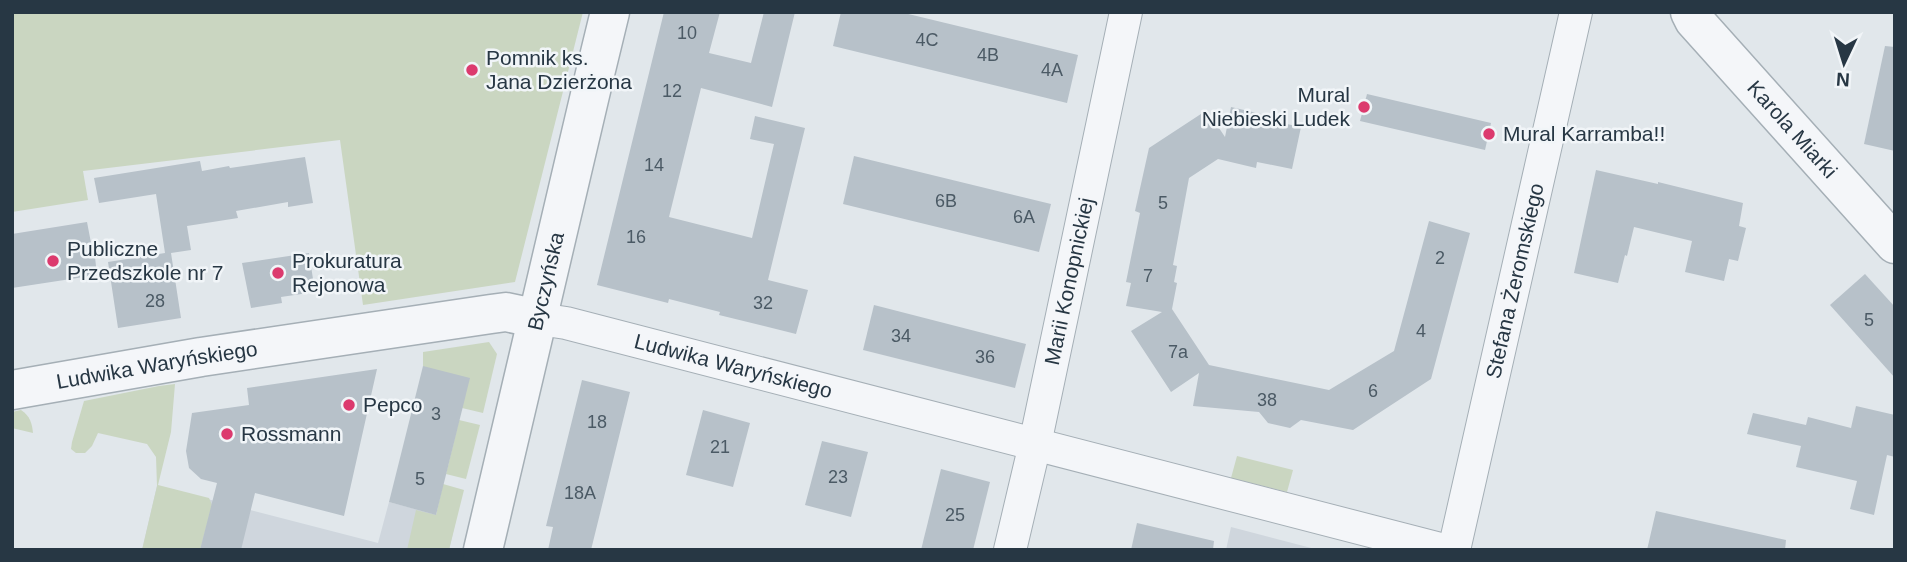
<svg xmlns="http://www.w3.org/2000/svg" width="1907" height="562" font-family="Arial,sans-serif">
	<rect width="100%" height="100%" fill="#e1e7eb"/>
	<g fill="#cfd6dd">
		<path d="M157 486 378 543 389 502 456 520 449 550H142Z"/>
		<path d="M1231 527 1319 550H1226Z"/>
	</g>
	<g fill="#cad6c1">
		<path d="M12 12H583L515 282 363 305 340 140 83 171 88 200 12 212Z"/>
		<path d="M489 342 497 354 483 413 462 408 423 366V352Z"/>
		<path d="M175 384 171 432 158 485 209 498 212 505 200 550H142L157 486 156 457 147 444 98 433 92 446 85 453H76L71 449 72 442 84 401 159 386Z"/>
		<path d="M21 410C30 416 32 423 33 433L12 428V412Z"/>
		<path d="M459 420 480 425 466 479 446 474Z"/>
		<path d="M1237 456 1293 470 1287 492 1231 478Z"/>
		<path d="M443 484 464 490 449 550H407L416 510 436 515Z"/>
	</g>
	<g fill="#b7c1c9">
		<path d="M664 12H720L709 53 751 63 764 12H795L772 107 701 88 669 217 752 238 774 144 750 139 755 116 805 128 768 280 808 290 796 334 719 315 720 312 669 299 668 303 597 285Z"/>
		<path d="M841 12H900L1078 55 1067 103 833 46Z"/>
		<path d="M1885 46 1895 47V151L1864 144Z"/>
		<path d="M1367 94 1491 123 1485 150 1360 121Z"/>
		<path d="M1231 107 1283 119 1282 123 1301 127 1292 169 1257 162 1256 168 1218 159 1189 178 1173 265 1177 266 1174 282 1177 283 1172 309 1209 365 1329 390 1394 351 1429 221 1470 233 1431 379 1353 430 1301 420 1290 428 1268 423 1259 412 1193 406 1199 373 1171 392 1131 331 1162 312 1126 306 1131 283 1126 282 1140 213 1135 211 1149 148 1207 110 1225 137Z"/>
		<path d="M854 156 1051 204 1039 252 843 204Z"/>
		<path d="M305 157 313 203 288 207V202L236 211 238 218 187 226 191 250 171 253 181 318 118 328 108 262 165 253 156 194 99 203 94 178 200 161 202 171 229 166 230 168Z"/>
		<path d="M1596 170 1658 184V182L1743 203 1739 226 1746 228 1738 261 1729 259 1724 281 1685 272 1692 241 1634 227 1627 256 1625 255 1618 283 1574 273Z"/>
		<path d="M87 222 92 248H94L97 275 12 288V234Z"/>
		<path d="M309 253 315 292 281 297 282 303 251 308 242 263Z"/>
		<path d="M1865 274 1895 307V378L1830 305Z"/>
		<path d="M874 305 1026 344 1015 388 863 350Z"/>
		<path d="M423 366 470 378 436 515 389 502Z"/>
		<path d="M377 369 344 516 255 493 241 550H200L217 483 201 479 189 468 186 451 192 413 249 405 247 388Z"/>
		<path d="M582 380 630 392 591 550H548L553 527 546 526Z"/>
		<path d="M1856 406 1895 415V457L1887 455 1874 515 1850 509 1857 481 1796 467 1801 446 1747 434 1753 413 1806 425 1808 417 1851 428Z"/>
		<path d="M703 410 750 423 733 487 686 475Z"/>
		<path d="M822 441 868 452 851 517 805 505Z"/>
		<path d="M941 469 990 482 973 550H921Z"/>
		<path d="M1656 511 1786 540 1785 550H1647Z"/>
		<path d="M1137 523 1214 541 1213 550H1131Z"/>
	</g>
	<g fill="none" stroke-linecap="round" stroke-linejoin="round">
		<defs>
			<g id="minor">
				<path id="s1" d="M539 319 566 323 1444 550"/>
				<path id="s2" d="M1010 550 1035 444 1126 12"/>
				<path id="s3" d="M1454 550 1576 12"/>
			</g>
			<g id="tertiary">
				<path id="s4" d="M1690 12 1694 20 1895 244"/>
				<path id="s5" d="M12 390 201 357 491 314 506 312 539 319"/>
				<path id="s6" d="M483 550C526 371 566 191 610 12"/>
			</g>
		</defs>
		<use href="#minor" stroke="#a5afb6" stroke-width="34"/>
		<use href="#tertiary" stroke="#a5afb6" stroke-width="41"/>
		<use href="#minor" stroke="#f4f6f9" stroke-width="32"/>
		<use href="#tertiary" stroke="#f4f6f9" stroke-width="38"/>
	</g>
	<g fill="#dc3a6e" stroke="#f1f5f8" stroke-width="2.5">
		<circle cx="472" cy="70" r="7"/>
		<circle cx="1364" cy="107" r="7"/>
		<circle cx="1489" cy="134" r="7"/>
		<circle cx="53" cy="261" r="7"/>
		<circle cx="278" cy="273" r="7"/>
		<circle cx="349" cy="405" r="7"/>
		<circle cx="227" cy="434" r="7"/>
	</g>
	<g text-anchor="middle" stroke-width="5" stroke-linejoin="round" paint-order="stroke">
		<g font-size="18" fill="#4b5a65">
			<text x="687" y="39">10</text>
			<text x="927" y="46">4C</text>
			<text x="988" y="61">4B</text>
			<text x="1052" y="76">4A</text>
			<text x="672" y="97">12</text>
			<text x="654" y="171">14</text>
			<text x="946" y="207">6B</text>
			<text x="1163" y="209">5</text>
			<text x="1024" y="223">6A</text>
			<text x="636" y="243">16</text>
			<text x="1440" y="264">2</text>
			<text x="1148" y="282">7</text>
			<text x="155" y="307">28</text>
			<text x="763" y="309">32</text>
			<text x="1869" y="326">5</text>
			<text x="1421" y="337">4</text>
			<text x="901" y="342">34</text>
			<text x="1178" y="358">7a</text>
			<text x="985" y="363">36</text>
			<text x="1373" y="397">6</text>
			<text x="1267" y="406">38</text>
			<text x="436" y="420">3</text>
			<text x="597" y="428">18</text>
			<text x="720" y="453">21</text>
			<text x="838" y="483">23</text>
			<text x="420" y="485">5</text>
			<text x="580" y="499">18A</text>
			<text x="955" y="521">25</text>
		</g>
		<g font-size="21" fill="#273744" stroke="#f1f5f8" text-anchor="start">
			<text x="486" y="65">Pomnik ks.<tspan x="486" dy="24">Jana Dzierżona</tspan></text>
			<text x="1350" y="102" text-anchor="end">Mural<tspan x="1350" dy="24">Niebieski Ludek</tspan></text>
			<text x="1503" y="141">Mural Karramba!!</text>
			<text x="67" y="256">Publiczne<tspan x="67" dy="24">Przedszkole nr 7</tspan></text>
			<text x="292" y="268">Prokuratura<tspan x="292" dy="24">Rejonowa</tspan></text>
			<text x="363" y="412">Pepco</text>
			<text x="241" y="441">Rossmann</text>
		</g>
		<g font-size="21" fill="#273744" stroke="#f1f5f8">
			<text dy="7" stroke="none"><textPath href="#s4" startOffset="156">Karola Miarki</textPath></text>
			<text dy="7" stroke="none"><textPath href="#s6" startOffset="276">Byczyńska</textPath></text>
			<text dy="7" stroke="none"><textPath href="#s2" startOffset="275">Marii Konopnickiej</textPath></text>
			<text dy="7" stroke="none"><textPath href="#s3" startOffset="276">Stefana Żeromskiego</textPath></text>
			<text dy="7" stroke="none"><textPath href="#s5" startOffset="147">Ludwika Waryńskiego</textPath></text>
			<text dy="7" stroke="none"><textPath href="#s1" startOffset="200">Ludwika Waryńskiego</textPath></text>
		</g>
	</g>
	<rect width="1907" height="562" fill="none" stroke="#273744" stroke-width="28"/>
	<g transform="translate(1844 63) rotate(184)" stroke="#f1f5f8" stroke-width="5" paint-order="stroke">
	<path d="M0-5L12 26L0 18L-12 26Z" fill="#273744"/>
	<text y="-10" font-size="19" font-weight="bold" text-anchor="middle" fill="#273744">N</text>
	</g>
</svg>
